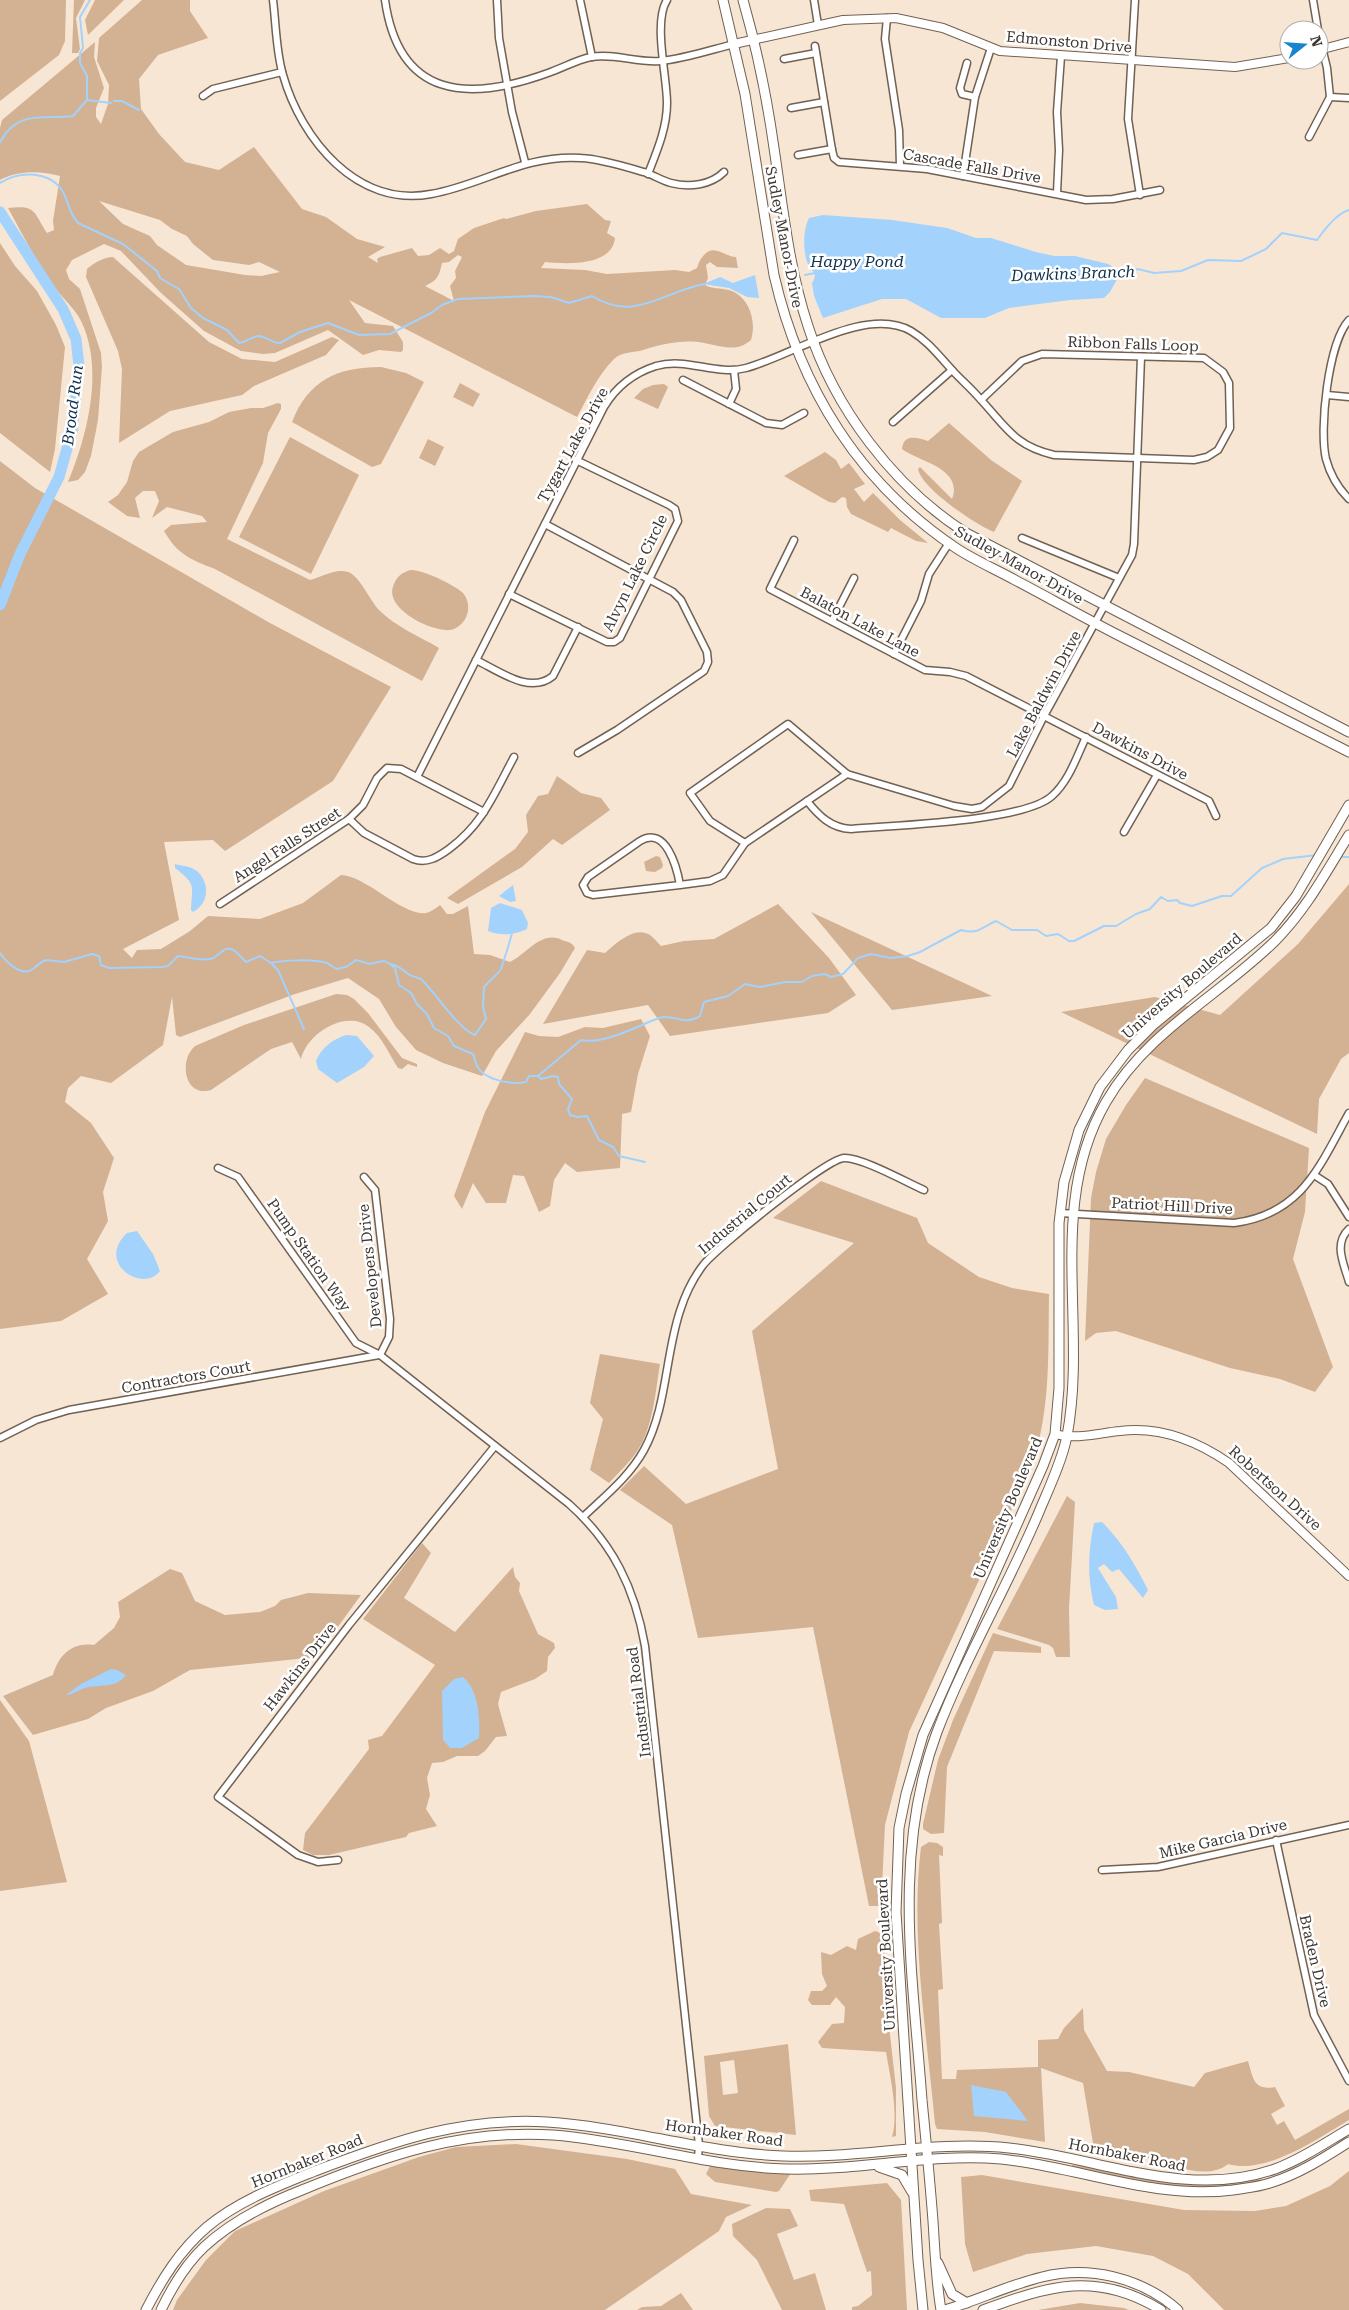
<svg xmlns="http://www.w3.org/2000/svg" width="1349" height="2310" font-family="'Roboto Serif',serif">
	<rect width="100%" height="100%" fill="#f8e6d5"/>
	<g fill="#d3b193" fill-rule="evenodd">
		<path d="M0 0H66L65 41 59 55 0 101Z"/>
		<path d="M74 0H85L76 18 80 49 78 53H72Z"/>
		<path d="M95 0H124L88 35 85 20Z"/>
		<path d="M142 0H190V11L208 38 158 55 139 79 141 109 159 134 185 162 219 170 254 147 302 209 326 217 357 239 385 247 368 257 378 263 377 259 380 257 412 248 418 256 429 255 440 248 449 254 454 251 458 239 474 228 504 218 506 219 536 211 587 204 605 220 611 221 607 233 615 238C612 267 565 264 545 262L541 268 585 270 607 274 675 270 689 272 697 268C699 262 700 259 705 254 715 244 725 257 736 257L738 268 717 267 710 262 706 265 708 278 705 285C712 289 721 288 729 290 749 296 757 321 751 340 736 353 722 346 704 343 684 339 662 344 643 350 634 353 622 351 614 359 598 375 588 397 577 417L349 300 365 323 393 326 403 342V350L401 352 379 350 363 355 328 330 275 353 263 354 241 351 204 331 161 293 121 251 104 244 72 260 66 270 69 279 80 289 101 353 102 367 98 420 91 456 85 472 78 480 68 482C87 436 104 371 82 323 76 309 61 297 52 284 36 260 22 234 8 208 37 205 33 212 47 233L54 230 53 221 60 176C41 171 19 170 0 180V128L2 120 95 42 94 57 104 88 96 108V117L101 124 108 104 109 85 97 61 99 38ZM99 201 160 220 172 229 187 236 193 244 213 260 249 265 259 262 280 272 261 276 245 275 186 265 157 245 150 236 123 224ZM458 255 462 257 455 271 456 278 450 286 454 301 425 286C438 280 439 276 442 263L449 262Z"/>
		<path d="M0 243 15 266 37 291 56 325 65 347 55 449 50 472 0 433Z"/>
		<path d="M113 257 209 342 242 359 275 362 332 337 339 340 326 355 254 386 242 395 170 411 119 443 122 369 118 351 86 277 87 269C94 263 104 257 113 257Z"/>
		<path d="M381 367 406 373 424 382 381 464 372 467 292 422C308 380 338 367 381 367Z"/>
		<path d="M460 383 480 394 473 407 453 397Z"/>
		<path d="M653 385 664 384 668 387 658 409 634 398 643 389Z"/>
		<path d="M278 403 281 404V409L268 433 263 463 227 539 310 580C322 577 336 568 348 572 359 575 371 602 379 610 396 627 419 636 439 648L422 681 215 569C191 560 177 554 164 531L171 525 207 522 202 516 167 507 152 518 159 501 155 491H143L135 498 140 518 127 516 108 502 118 495 127 482 133 461 139 452 173 432 209 422 229 412 251 408H263Z"/>
		<path d="M949 423 991 460 1022 481 994 532C976 525 921 488 918 469L920 467 952 499C964 468 917 461 902 449 904 433 917 438 928 441Z"/>
		<path d="M290 437 359 475 311 574 239 537Z"/>
		<path d="M428 439 444 447 435 466 419 458Z"/>
		<path d="M825 452 836 460 841 469 849 463 865 484 854 489 864 502 873 493 900 520 928 543 916 541 891 528 888 532 851 514 847 507 846 498 842 497 835 503 829 502 784 476Z"/>
		<path d="M0 461 35 488 270 623 391 687 333 781 225 851 213 840 164 842 179 920 123 949 132 958 137 950 161 949 190 931 208 916 260 919 303 903 341 875C365 875 404 917 426 913 431 912 436 908 440 905L447 914H453L468 906 474 954 490 955 510 962C527 954 541 930 562 940 567 942 572 942 575 948L560 973 530 1014 496 1051 482 1076 443 1063 416 1050 396 1027 379 999 348 978 295 994 180 1037 176 1035 172 997 163 1045 111 1083 81 1076 68 1088 65 1102 91 1123 114 1158 103 1192 108 1221 87 1259 108 1294 61 1321 0 1329Z"/>
		<path d="M411 570C421 569 455 585 463 593 473 605 468 623 454 629 440 636 381 610 394 584 397 576 403 572 411 570Z"/>
		<path d="M557 776 581 793 601 798 610 810 562 845 553 839 522 867 458 904 447 898 515 849 528 832 526 815 538 796 548 794Z"/>
		<path d="M656 856 660 857 663 865 662 868 655 872 646 871 644 862Z"/>
		<path d="M1349 884V1053L1341 1059 1319 1099 1317 1134 1061 1012 1155 997 1220 1015 1298 944Z"/>
		<path d="M778 904 829 958 856 995 828 1013 670 1036 648 1005 543 1024 587 950 605 953C615 944 635 925 650 935 654 938 658 943 661 946L684 941 714 939Z"/>
		<path d="M811 912 992 996 892 1010Z"/>
		<path d="M336 994 347 995 354 999 368 1013 402 1058 417 1064V1067L408 1064 402 1069 398 1068C389 1054 383 1038 369 1027 346 1009 307 1033 301 1059L292 1042 271 1049 211 1090C185 1098 178 1061 195 1046L244 1025Z"/>
		<path d="M641 1019 650 1036 638 1074 631 1112 622 1114 620 1168 577 1172 565 1163 554 1180 550 1206 539 1212 524 1176 513 1175 506 1203H486L473 1183 462 1209 454 1196 485 1112 525 1032 539 1036 558 1037 585 1027 603 1028Z"/>
		<path d="M1145 1078 1309 1148 1305 1212 1293 1259 1333 1367 1315 1392 1280 1379 1230 1368 1116 1331 1096 1333 1085 1341 1091 1198 1096 1172 1106 1139 1126 1105Z"/>
		<path d="M821 1181 917 1218 928 1243 979 1277 1012 1288 1049 1294C1048 1352 1051 1409 1032 1465L909 1732 885 1825 881 1906H869L813 1627 698 1638 672 1525 620 1490 644 1466 686 1504 778 1469 752 1331 854 1243 773 1218Z"/>
		<path d="M600 1354 660 1364C655 1394 653 1432 633 1457 626 1466 617 1474 609 1483L590 1470 603 1419 590 1403Z"/>
		<path d="M1067 1496 1075 1502 1069 1609 1070 1657H1056L1053 1648 1049 1645 997 1629Z"/>
		<path d="M422 1543 431 1553 404 1598 455 1632 513 1567 515 1577 520 1583 519 1591 538 1634 554 1643 555 1648 548 1657 547 1671 535 1679 501 1692 498 1704 507 1736 496 1737 485 1751 478 1756H457L443 1762 432 1763 427 1778 430 1795 426 1809 437 1826 409 1833 406 1837 329 1855H313L303 1850 305 1833 369 1749 368 1740 382 1736 435 1665 363 1619Z"/>
		<path d="M170 1569 182 1573 195 1601 225 1615 260 1612 275 1606 281 1600 308 1593 361 1595 316 1657 190 1670 153 1691 106 1708 88 1719 33 1735 3 1696 53 1675C59 1654 73 1642 94 1645L114 1628 120 1617 118 1602Z"/>
		<path d="M993 1633 1041 1647V1653L994 1651 947 1767 944 1833 931 1834 923 1829V1824L938 1760 953 1720Z"/>
		<path d="M0 1700 29 1741 67 1882 0 1891Z"/>
		<path d="M929 1842 937 1843 943 1847V1856L939 1855 942 1923 939 1924 943 1989 938 1990 942 2079H956L957 2070 1038 2067V2040L1058 2039 1064 2028 1083 2008 1084 2030 1107 2071 1129 2072 1194 2087 1205 2073 1248 2061C1253 2077 1253 2091 1275 2087L1285 2106 1271 2114 1277 2125 1284 2121 1295 2140 1349 2109V2120C1317 2139 1266 2175 1228 2164 1208 2181 1170 2165 1148 2158L1141 2163 1095 2155 1083 2083 1041 2068 1045 2142 985 2132 937 2129 935 2124C927 2036 910 1934 921 1847Z"/>
		<path d="M875 1931 884 1934 888 2017 896 2088V2136L892 2137C899 2114 890 2076 886 2052L822 2048 818 2042 832 2024 844 2023 845 2007 836 1997 830 2005H812L808 2000 811 1991H822L827 1986 822 1974 821 1952 831 1955 847 1946 856 1950 858 1939Z"/>
		<path d="M788 2044 796 2135 715 2126 709 2116 704 2056ZM734 2060 738 2093 723 2095 720 2062Z"/>
		<path d="M516 2144 627 2159 675 2169 691 2194 752 2205 726 2217 719 2231 605 2310H173L177 2300 206 2260 235 2231 324 2191 419 2157 456 2147Z"/>
		<path d="M1072 2165C1108 2167 1143 2179 1179 2183 1210 2187 1240 2182 1270 2175 1262 2178 1254 2183 1246 2185 1200 2199 1118 2177 1072 2167Z"/>
		<path d="M710 2166 791 2173 779 2191 776 2192 715 2182 706 2174Z"/>
		<path d="M1349 2171V2310H1224L1188 2274 1153 2256 1096 2246 1027 2254 973 2272 965 2244 961 2177 982 2175 1184 2210 1255 2211 1286 2206 1330 2186Z"/>
		<path d="M887 2183 901 2200 907 2310H852V2307L858 2306 872 2295 871 2271 867 2272 844 2204 811 2201 809 2190Z"/>
		<path d="M766 2208 790 2209 798 2226 777 2234 794 2280 815 2273 826 2310H782L757 2260 733 2236 732 2224Z"/>
		<path d="M681 2293 693 2310H637L642 2307 661 2306Z"/>
		<path d="M1080 2303 1124 2308 1129 2310H1038Z"/>
	</g>
	<g fill="#a3d2fc">
		<path d="M823 215 892 220 947 228 976 238H991L1036 252 1054 256H1075L1108 264 1121 272 1110 292 1104 298 1070 300 1009 308 985 318H941L906 299H882L823 318 814 296 812 283C819 273 810 270 807 262 803 250 803 229 809 218Z"/>
		<path d="M755 275 759 298 747 297 729 288 703 284 720 277 733 283Z"/>
		<path d="M175 864C182 866 192 866 198 872 210 884 209 904 193 912L191 910C192 885 197 885 175 868Z"/>
		<path d="M513 885 516 901 510 902 499 896Z"/>
		<path d="M500 903 522 910 528 923 527 929C515 935 501 936 488 931L491 908Z"/>
		<path d="M346 1035 357 1036 374 1056 364 1067 337 1083 318 1069 316 1061C321 1048 333 1039 346 1035Z"/>
		<path d="M137 1231 153 1254 160 1271C143 1294 95 1263 127 1233Z"/>
		<path d="M1102 1522C1122 1542 1135 1564 1148 1590L1143 1598 1119 1569 1112 1572 1104 1564 1098 1568 1116 1597 1118 1609 1105 1610 1094 1605C1087 1576 1088 1552 1094 1523Z"/>
		<path d="M111 1669 117 1670 126 1675C116 1689 99 1684 85 1688 78 1690 73 1695 66 1695L81 1684Z"/>
		<path d="M463 1677C479 1691 480 1718 479 1738L462 1748H450L443 1740 442 1691 454 1679Z"/>
		<path d="M971 2085 1006 2092 1028 2121 974 2116Z"/>
	</g>
	<g fill="none" stroke-linecap="round" stroke-linejoin="round">
		<g stroke="#a3d2fc" stroke-width="2">
			<path d="M87 100 111 103"/>
			<path d="M114 101H122L139 110"/>
			<path d="M0 142C18 109 43 120 73 116L87 100V76L80 63V53L83 48 80 17 90 0"/>
			<path d="M0 183C19 171 50 170 63 192 69 202 69 214 78 223L123 244 157 271 160 278 179 289 191 308 203 318 227 330 239 343C246 342 252 336 259 336 267 337 272 343 280 343L300 332 328 323 359 335 390 334 431 313 442 305 458 299 533 296 551 297 569 303 592 296C635 323 663 291 705 284"/>
			<path d="M1120 272 1138 269 1154 273 1181 271 1208 260 1241 261 1266 249 1282 233 1317 240C1325 229 1336 214 1349 210"/>
			<path d="M805 275 815 273"/>
			<path d="M1339 857H1349"/>
			<path d="M0 953C6 961 21 978 33 969 38 965 40 962 46 960L64 962 92 954 99 956 101 965 109 968 163 967 168 966 178 956C189 957 198 961 210 959 216 958 216 956 220 953 231 942 239 955 246 962L260 956 271 963C284 960 314 959 327 963 331 965 333 968 337 969L346 967 356 960 370 964C384 961 383 958 395 968L399 985 411 993 417 1004 427 1014 434 1028 448 1036 454 1046 473 1054C475 1058 475 1062 477 1066 484 1080 511 1085 526 1082L529 1076H538L581 1040C604 1045 637 1026 659 1018 674 1013 684 1027 700 1016L704 1002 728 996 745 984 760 987 785 982H802L812 976 825 974 831 977 843 974 858 958 871 954 890 958 908 956 920 952 961 930C978 935 982 927 996 921L1012 930H1037L1046 936 1058 934 1069 941H1074L1104 926H1116L1136 914 1150 909 1161 897 1168 901 1177 900 1180 903 1192 906 1222 896H1231L1262 868 1283 859 1317 855"/>
			<path d="M272 964 278 970 304 1029"/>
			<path d="M390 964C399 965 402 970 410 975 413 977 417 977 421 979 436 993 458 1029 475 1035L486 1019 483 1007 484 987C487 983 500 972 501 969 505 957 509 945 512 933"/>
			<path d="M539 1077 541 1079 553 1076 558 1077 559 1084 572 1099 568 1109 570 1115 577 1117 587 1116 599 1140 613 1147 619 1156 645 1162"/>
		</g>
		<path stroke="#a3d2fc" stroke-width="11" d="M0 212 63 309 76 339 79 366 72 431 59 477 20 554 0 605"/>
		<defs>
			<g id="minor">
				<path d="M273 0C276 24 276 52 283 75 301 139 357 208 431 194 483 185 524 154 581 158 602 159 626 167 647 173 655 176 663 181 671 183 689 188 711 185 724 172"/>
				<path d="M385 0C399 99 468 102 548 73 563 68 576 60 591 57 614 53 637 63 660 61 684 59 710 50 734 44"/>
				<path d="M497 0 499 38 512 112 525 162"/>
				<path d="M580 0 592 57"/>
				<path d="M814 0 818 25"/>
				<path d="M1135 0 1128 119 1140 195"/>
				<path d="M1313 0 1318 30"/>
				<path d="M887 18 885 39 899 130 900 166"/>
				<path d="M815 46 832 150 834 158 839 162 927 169 1086 200 1113 199 1160 190"/>
				<path d="M784 59 816 53"/>
				<path d="M967 63 960 88 962 94 975 97"/>
				<path d="M203 96 213 89 282 72"/>
				<path d="M1330 97 1349 98"/>
				<path d="M791 108 824 102"/>
				<path d="M1309 137 1330 97 1327 68 1319 35"/>
				<path d="M798 155 832 149"/>
				<path d="M648 174C657 151 667 128 667 103 667 76 653 22 667 0"/>
				<path d="M963 176 975 97 991 48"/>
				<path d="M1057 193 1059 150 1057 112 1061 56"/>
				<path d="M1349 320C1328 343 1319 430 1326 459 1330 474 1338 488 1349 499"/>
				<path d="M683 380 766 423 782 425 804 413"/>
				<path d="M1327 395 1349 397"/>
				<path d="M729 404 736 389 734 370"/>
				<path d="M893 422 952 370"/>
				<path d="M545 524 673 592 681 600 707 652 708 662 704 671 617 730 578 753"/>
				<path d="M1022 538 1119 578"/>
				<path d="M794 540 770 589 925 670 950 672 966 676 1209 801 1216 816"/>
				<path d="M509 594 607 642H614L620 638 678 521 675 509 669 505 576 460"/>
				<path d="M832 621 854 578"/>
				<path d="M894 654 921 601 929 574 949 543"/>
				<path d="M476 660C499 671 530 695 553 676L578 627"/>
				<path d="M417 777 604 407C616 387 634 373 656 366 687 357 716 376 746 368 791 356 866 305 911 331 928 341 939 356 952 370 961 380 972 389 981 400 1007 428 1015 446 1054 455L1194 460 1207 457 1218 450 1230 428 1229 383 1223 372 1204 358 1042 354 1022 361 981 400"/>
				<path d="M807 801C819 816 831 828 851 829 894 825 1023 822 1052 796 1069 781 1077 756 1086 737"/>
				<path d="M349 819 364 833 413 859C427 864 438 857 449 849 483 824 494 794 514 757"/>
				<path d="M1124 832 1157 775"/>
				<path d="M745 843 710 821 690 793 788 724 847 774 954 806 972 809 982 807 1009 786 1044 716 1132 555 1134 544 1141 357"/>
				<path d="M680 885C677 868 666 825 640 841L588 877 583 885 587 893 593 895 680 885 710 881 723 875 745 843 847 774"/>
				<path d="M220 904 349 819 363 805 377 778 387 768 401 769 484 812"/>
				<path d="M218 1168 238 1177 356 1343 380 1355 569 1504C613 1543 635 1589 645 1646L699 2145 698 2158"/>
				<path d="M1314 1175 1328 1184 1349 1217"/>
				<path d="M364 1177 375 1190 390 1319 389 1337 380 1355"/>
				<path d="M1060 1213 1234 1223C1302 1214 1319 1167 1349 1113"/>
				<path d="M1349 1229C1333 1244 1344 1264 1349 1282"/>
				<path d="M0 1438 36 1420 69 1410 379 1355"/>
				<path d="M583 1517C605 1496 629 1477 644 1450 667 1408 665 1356 680 1311 685 1295 693 1278 704 1264 718 1247 826 1159 844 1158 861 1157 906 1182 924 1190"/>
				<path d="M1276 1840 1314 2015 1349 2081"/>
				<path d="M338 1860 318 1862 298 1855 218 1797 349 1625 495 1446"/>
				<path d="M1102 1870 1158 1867 1349 1825"/>
			</g>
			<g id="tertiary">
				<path d="M734 44 843 20 896 18 943 28 1000 51 1235 67 1289 58"/>
				<path d="M1319 50 1349 42"/>
				<path d="M1055 1434C1076 1440 1099 1433 1120 1431 1159 1426 1197 1441 1229 1463L1349 1576"/>
			</g>
			<g id="secondary">
				<path d="M723 0 745 94 774 275C800 388 859 483 956 548 974 560 995 569 1015 580 1049 598 1083 617 1118 635 1195 674 1272 713 1349 752"/>
				<path d="M743 0C757 49 767 98 774 148 783 208 789 269 808 326 834 408 894 487 966 533L1349 732"/>
				<path d="M879 2167 902 2175 912 2192"/>
				<path d="M938 2263 952 2294 967 2303"/>
				<path d="M146 2310C162 2279 180 2250 207 2227 238 2201 278 2186 315 2171 394 2141 461 2117 547 2122 626 2127 704 2153 783 2156 858 2159 933 2140 1009 2148 1097 2157 1186 2200 1275 2169 1302 2159 1325 2143 1349 2129"/>
				<path d="M161 2310C172 2287 185 2265 204 2247 232 2221 266 2204 302 2190 385 2156 461 2129 553 2135 631 2141 707 2167 786 2169 858 2171 929 2153 1001 2159 1079 2167 1154 2200 1233 2190 1246 2188 1258 2187 1270 2183 1299 2174 1324 2158 1349 2142"/>
				<path d="M923 2310 918 2260 896 1912 899 1828 906 1794 923 1735 1043 1466 1055 1434 1059 1388V1223L1064 1182 1079 1130 1100 1087 1128 1050 1153 1025 1271 928 1296 896 1349 805"/>
				<path d="M941 2310C936 2281 935 2251 933 2221 930 2181 926 2141 922 2100 913 1976 892 1853 937 1732 966 1656 1008 1586 1039 1512 1049 1488 1062 1461 1067 1436 1088 1325 1046 1205 1106 1102 1146 1032 1219 996 1275 941 1306 910 1326 872 1349 835"/>
				<path d="M945 2310C978 2300 1009 2285 1042 2277 1090 2265 1142 2278 1178 2310"/>
				<path d="M983 2310C1049 2286 1096 2270 1161 2310"/>
			</g>
		</defs>
		<use href="#minor" stroke="#716153" stroke-width="9"/>
		<use href="#tertiary" stroke="#716153" stroke-width="10"/>
		<use href="#secondary" stroke="#716153" stroke-width="11"/>
		<use href="#minor" stroke="#fff" stroke-width="6"/>
		<use href="#tertiary" stroke="#fff" stroke-width="8"/>
		<use href="#secondary" stroke="#fff" stroke-width="9"/>
	</g>
	<g text-anchor="middle" stroke-width="5" stroke-linejoin="round" paint-order="stroke">
		<g font-size="15" fill="#3f3731" stroke="#fff">
			<text transform="translate(1069 42) rotate(5)" y="5">Edmonston Drive</text>
			<text transform="translate(972 166) rotate(10)" y="5">Cascade Falls Drive</text>
			<text transform="translate(784 237) rotate(79)" y="5">Sudley Manor Drive</text>
			<text transform="translate(1133 344) rotate(2)" y="5">Ribbon Falls Loop</text>
			<text transform="translate(573 445) rotate(-61)" y="5">Tygart Lake Drive</text>
			<text transform="translate(1019 565) rotate(29)" y="5">Sudley Manor Drive</text>
			<text transform="translate(635 573) rotate(-64)" y="5">Alvyn Lake Circle</text>
			<text transform="translate(860 622) rotate(28)" y="5">Balaton Lake Lane</text>
			<text transform="translate(1044 694) rotate(-62)" y="5">Lake Baldwin Drive</text>
			<text transform="translate(1140 751) rotate(28)" y="5">Dawkins Drive</text>
			<text transform="translate(287 845) rotate(-33)" y="5">Angel Falls Street</text>
			<text transform="translate(1182 986) rotate(-41)" y="5">University Boulevard</text>
			<text transform="translate(1172 1206) rotate(3)" y="5">Patriot Hill Drive</text>
			<text transform="translate(745 1214) rotate(-40)" y="5">Industrial Court</text>
			<text transform="translate(309 1255) rotate(55)" y="5">Pump Station Way</text>
			<text transform="translate(370 1266) rotate(-96)" y="5">Developers Drive</text>
			<text transform="translate(186 1377) rotate(-10)" y="5">Contractors Court</text>
			<text transform="translate(1275 1488) rotate(42)" y="5">Robertson Drive</text>
			<text transform="translate(1008 1508) rotate(-67)" y="5">University Boulevard</text>
			<text transform="translate(300 1667) rotate(-52)" y="5">Hawkins Drive</text>
			<text transform="translate(639 1702) rotate(-97)" y="5">Industrial Road</text>
			<text transform="translate(1223 1839) rotate(-13)" y="5">Mike Garcia Drive</text>
			<text transform="translate(886 1955) rotate(-93)" y="5">University Boulevard</text>
			<text transform="translate(1315 1961) rotate(77)" y="5">Braden Drive</text>
			<text transform="translate(724 2133) rotate(8)" y="5">Hornbaker Road</text>
			<text transform="translate(1127 2155) rotate(11)" y="5">Hornbaker Road</text>
			<text transform="translate(307 2161) rotate(-22)" y="5">Hornbaker Road</text>
		</g>
		<g font-size="16" font-style="italic" fill="#0e314c" stroke="#fff">
			<text x="857" y="267">Happy Pond</text>
			<text transform="translate(1073 273) rotate(-2)" y="6">Dawkins Branch</text>
			<text transform="translate(72 405) rotate(-83)" y="6">Broad Run</text>
		</g>
	</g>
	<g transform="translate(1304 45) rotate(73)"><circle r="24" fill="#ffffff" stroke="#b2afad"/>
	<path d="M0-4L9 19L0 12L-9 19Z" fill="#1884ce"/>
	<text y="-8" font-size="14" font-weight="bold" text-anchor="middle" fill="#3f3731">N</text>
	</g>
</svg>
